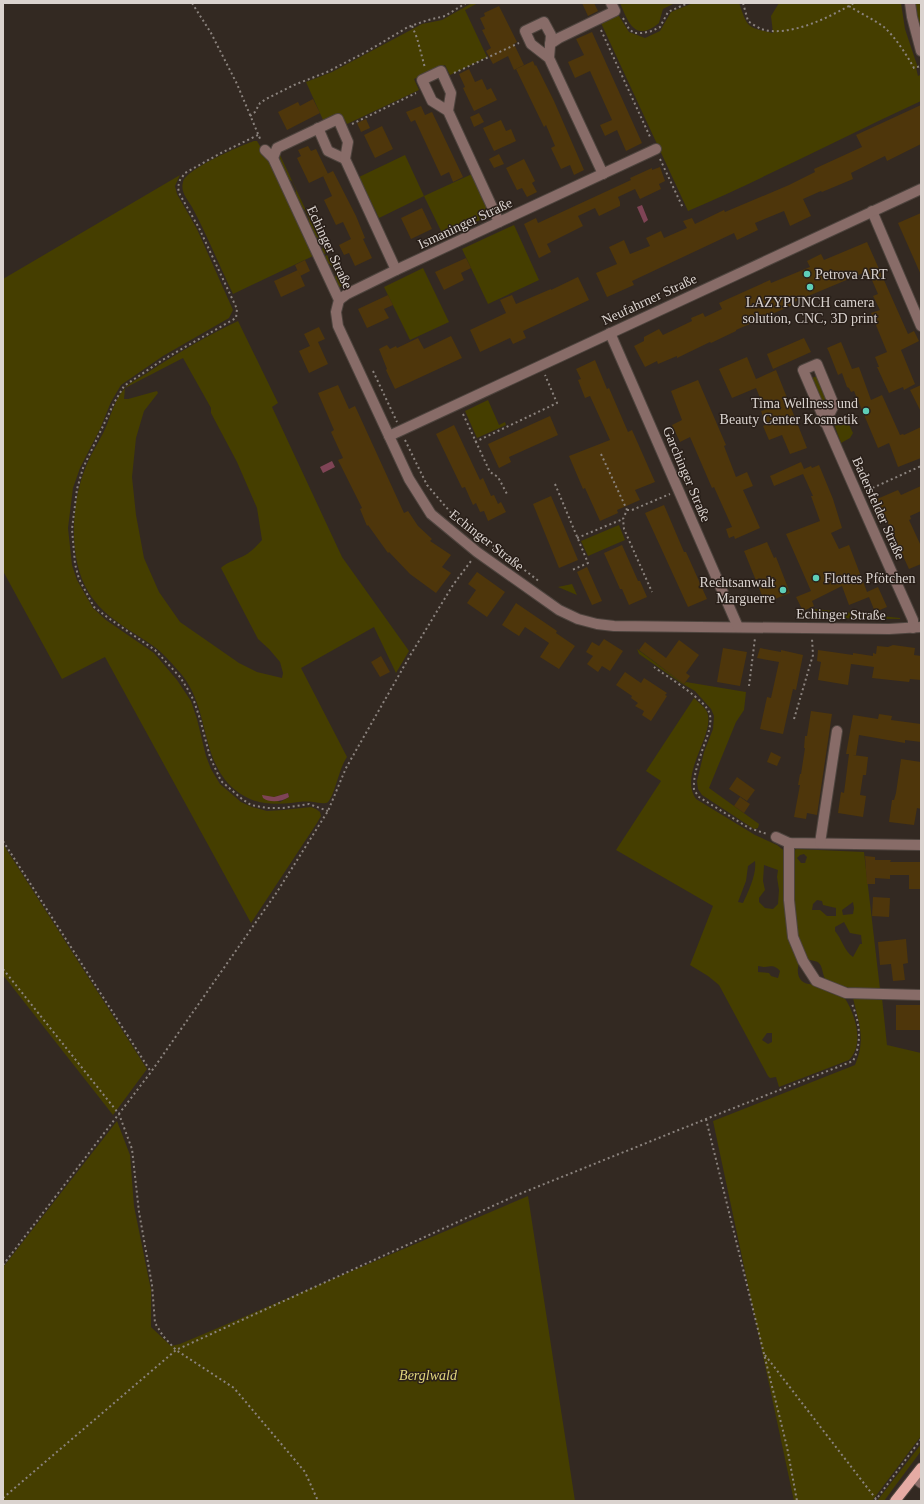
<svg xmlns="http://www.w3.org/2000/svg" width="924" height="1504" font-family="'Times New Roman',serif">
	<rect width="100%" height="100%" fill="#332922"/>
	<g fill="#453e00" fill-rule="evenodd">
		<path d="M472 3H478L465 10 487 57 450 75 445 65 414 79 419 90 347 124 341 114 324 122 306 82 332 72 422 24 442 20Z"/>
		<path d="M620 3H675L663 9 659 23C635 43 628 22 620 3Z"/>
		<path d="M693 3H739C748 28 746 27 773 33L771 16 779 3H901L905 29 918 68H916L918 76 920 75 921 77V101C843 137 767 177 688 211L601 23 615 16H619L629 32 645 38 660 31 671 12Z"/>
		<path d="M915 3H921V32L915 7Z"/>
		<path d="M254 141H257L270 163 313 256 233 294C219 265 207 235 192 207 188 200 180 192 183 182 186 169 240 146 254 141Z"/>
		<path d="M280 155 326 253 323 255 321 252 323 247 318 238 313 235 308 224 309 219 305 210 300 207 295 195 296 190 292 181 287 179 280 164Z"/>
		<path d="M405 155 424 196 472 174 491 215 444 237 424 196 379 218 359 177Z"/>
		<path d="M180 175 175 186 177 194 197 229 233 310 229 318 163 356 121 385 111 402 100 429 80 468 73 488 68 528 72 565 77 580 93 608 106 620 154 653 177 680 191 701 197 719 206 756 211 769 220 784 241 802 252 807 267 811 283 810 311 807 316 809 320 812 321 816 317 823 251 923 105 657 62 679 3 571V279Z"/>
		<path d="M514 225 539 280 488 304 462 249Z"/>
		<path d="M327 255 342 286 339 287 334 280 336 275 331 265 327 263 323 257Z"/>
		<path d="M423 268 449 322 410 340 384 287Z"/>
		<path d="M238 321 278 403 272 407 342 557 409 651 396 673 374 627 301 668 347 757C339 768 335 795 328 802 324 805 317 802 313 802 306 801 298 802 291 803 269 805 252 804 234 789 200 760 210 710 182 675 174 666 165 655 156 648 133 631 104 618 89 593 68 560 71 504 85 469 90 455 99 442 105 429 111 415 115 399 125 388 131 381 142 377 150 371 178 353 208 335 238 321ZM183 358 211 408V413L237 462 257 508 262 540C255 548 248 555 237 559 231 562 226 563 221 568L258 639 269 649 280 662 283 673 282 678 257 672 239 663 180 622 159 592 144 558 136 515 132 477 136 438 144 411 158 393 157 391 128 399H124L125 388ZM288 793 289 797 280 802 263 796 274 797Z"/>
		<path d="M817 376 829 405 824 407 812 378Z"/>
		<path d="M488 400 499 425 505 422 506 425 477 438 465 411Z"/>
		<path d="M845 416 853 433 850 438 841 443 834 424 835 421Z"/>
		<path d="M619 525 625 540 588 556 581 541Z"/>
		<path d="M572 584 577 595 558 587Z"/>
		<path d="M815 609 900 618V619L815 618Z"/>
		<path d="M637 649 684 684 686 682 746 692 744 710 736 722 709 788 759 824 758 828 754 829 702 795 698 789 697 781 704 752 713 729 714 716 711 709 695 691 681 683 639 654Z"/>
		<path d="M694 698C698 702 705 707 707 712 716 734 678 774 696 799L755 835 777 845 787 853 799 963C795 976 801 986 815 984L830 993 844 997C855 1013 865 1044 849 1060L779 1087 776 1077 770 1078 768 1076 719 985 708 976 690 965 713 906 616 850 661 781 646 771ZM755 861C757 874 748 892 743 903L738 902 746 881 748 866ZM764 865 778 870 777 877 779 890 778 904 773 909 765 908 759 902V898L765 890 763 881ZM758 966C760 966 762 967 764 967 772 967 773 964 780 971L778 978 771 976 769 973 758 972ZM767 1033H772V1042L768 1044 762 1040Z"/>
		<path d="M3 844 147 1069 113 1115 3 975Z"/>
		<path d="M796 849 864 852 880 989C858 990 844 991 825 979 820 966 824 960 805 960L796 937 792 901V855ZM804 854 807 857 805 863H801L797 858 800 855ZM817 900 822 901 823 905 836 908V916H827L820 910H812L813 904ZM853 902 854 908 853 914 843 915 842 910ZM844 922 850 933 861 935 862 944H860L853 957C844 951 842 939 835 931V927Z"/>
		<path d="M853 998H882L887 1045 921 1053V1436L872 1501H794L713 1121 855 1065C866 1039 859 1024 853 998Z"/>
		<path d="M117 1121 130 1155 134 1206 151 1290V1327L171 1346 180 1344 528 1196 575 1501H3V1264L4 1266Z"/>
		<path d="M921 1444V1451L884 1501H877Z"/>
	</g>
	<g fill="#7f4456">
		<path d="M642 205 648 220 644 223 637 207Z"/>
		<path d="M332 461 335 467 323 473 320 467Z"/>
		<path d="M288 793 289 797C282 802 269 803 263 798L262 795 274 797Z"/>
	</g>
	<g fill="#4e360b">
		<path d="M582 3H594L598 11 588 16Z"/>
		<path d="M499 6 517 42 514 44 524 65 514 70 508 56 493 64 486 51 491 48 482 30 485 29 480 18 485 16 484 13Z"/>
		<path d="M592 32 642 143 626 151 617 130 605 136 600 125 612 120 590 71 575 78 568 62 584 55 576 39Z"/>
		<path d="M533 61 535 66 536 65 554 101 584 170 574 175 570 165 561 169 551 148 555 146 546 125 544 127 516 69Z"/>
		<path d="M469 69 475 82 482 79 487 90 491 88 497 100 474 111 463 88 465 87 459 74Z"/>
		<path d="M313 99 320 113 287 130 278 112 298 102 300 106Z"/>
		<path d="M921 105V144L887 161 885 156 851 173 853 179 822 192 821 191 803 199 811 216 790 226 784 211 755 223 758 230 737 240 734 233 632 281 634 285 607 297 596 273 617 264 609 247 624 240 630 254 650 246 646 238 661 231 664 238 687 228 683 221 692 218 695 224 724 210 725 212 789 185 815 172 814 169 862 147 856 135Z"/>
		<path d="M421 106 425 115 432 112 463 177 453 182 449 172 441 176 415 120 411 122 406 112Z"/>
		<path d="M479 113 484 122 474 127 470 117Z"/>
		<path d="M366 119 370 128 361 132 357 123Z"/>
		<path d="M501 120 506 131 511 129 516 141 494 151 483 128Z"/>
		<path d="M382 126 393 149 375 158 364 135Z"/>
		<path d="M308 146 311 151 316 149 328 174 309 183 297 158 301 156 298 150Z"/>
		<path d="M499 154 504 164 494 168 489 159Z"/>
		<path d="M524 159 535 181 532 183 537 192 527 197 522 188 517 190 506 168Z"/>
		<path d="M660 167 665 181 659 184 661 189 640 199 635 189 618 197 620 202V206L599 216 595 208 578 216 583 226 547 244 551 252 539 258 524 224 536 218 538 223 631 180 630 178 652 168V170Z"/>
		<path d="M333 171 356 216 365 238 363 239 372 258 355 266 349 253 344 255 339 245 351 239 343 222 336 225 324 200 332 196 323 176Z"/>
		<path d="M422 208 432 229 411 239 401 218Z"/>
		<path d="M921 213V275L898 223Z"/>
		<path d="M867 242 908 334 914 331 919 341 901 350 915 384 904 390 903 387 889 393 877 367H879L875 357 887 352 871 313 880 310 873 296 878 294 868 271 794 302 795 304 736 330V331L711 343 710 342 677 358V356L658 364 657 361 645 367 634 346 644 341V337L659 329 663 335 692 321 691 318 703 313 705 317 722 309 719 303 770 280 771 283 810 267 807 261 821 254 824 260Z"/>
		<path d="M466 258 471 268 461 273 464 280 444 290 435 272Z"/>
		<path d="M305 260 310 271 300 276 295 265Z"/>
		<path d="M298 270 305 286 281 297 274 281Z"/>
		<path d="M578 277 589 300 523 331 526 338 513 344 510 338 480 352 470 330 506 313 500 300 512 295 516 304 551 289V290Z"/>
		<path d="M388 295 393 305 384 309 389 318 367 328 358 309Z"/>
		<path d="M319 327 325 339 318 342 328 364 309 373 299 351 310 346 304 334Z"/>
		<path d="M451 336 462 358 395 389 386 370 387 369 379 349 387 345 390 349 396 346 397 348 418 338 424 349Z"/>
		<path d="M804 338 811 352 773 369 767 354Z"/>
		<path d="M841 342 852 369 859 367 871 400 882 395 900 435 903 434 904 435 921 427V458L898 467 889 443 878 448 854 391 851 392 849 388 847 387 842 373 838 375 829 352 827 348Z"/>
		<path d="M747 357 756 379 776 370 807 448 790 454 782 435 769 440 763 426 766 425 761 411 765 410 756 388 732 398 719 369Z"/>
		<path d="M595 360 607 389 609 388 628 432 632 430 655 482 635 490 640 500 617 510 618 513 600 521 585 488 583 489 569 456 610 440 590 396 585 398 578 380 581 379 576 369Z"/>
		<path d="M698 380 726 445 724 446 736 477 747 472 753 486 743 490 760 528 735 539 734 536 729 538 726 529 732 527 714 487 712 488 690 437 680 442 672 425 682 420 671 391Z"/>
		<path d="M338 385 349 409 355 406 404 513 408 511 418 526 432 539 430 541 451 555 442 567 451 573 436 593 410 574 389 552 388 553 368 525 367 526 360 509 362 508 338 460 343 458 331 432 334 430 318 393Z"/>
		<path d="M921 385V412L910 390Z"/>
		<path d="M550 416 558 435 509 457 511 462 499 468 488 444Z"/>
		<path d="M454 425 480 480 483 478 491 496 494 495 498 504 501 502 506 512 488 521 484 511 480 512 476 503 473 505 465 487 462 488 436 434Z"/>
		<path d="M801 462 804 469 811 466 812 468 819 465 833 499 842 528 831 533 839 549 849 545 867 592 878 587 887 607 875 612 867 592 869 597 849 605 842 586 812 601 814 606 803 611 796 597 811 591 786 534 820 521 811 496H813L803 474 774 486 770 476Z"/>
		<path d="M921 486V511L910 516 911 519 909 520 921 546V564L909 569 877 499 898 490 901 495Z"/>
		<path d="M551 496 578 560 559 568 533 504Z"/>
		<path d="M664 505 684 552H686L707 599 688 607 645 513Z"/>
		<path d="M767 542 774 558 776 557 790 593 765 603 744 551Z"/>
		<path d="M622 545 638 581H640L647 597 629 605 622 589H620L604 553Z"/>
		<path d="M587 567 602 601 592 605 577 572Z"/>
		<path d="M477 572 505 592 487 617 467 603 476 590 468 584Z"/>
		<path d="M516 603 557 631 556 633 575 646 559 669 540 657 549 643 525 627 519 636 502 625Z"/>
		<path d="M604 639 623 651 610 671 602 666 598 672 587 664 593 656 586 652 592 642 599 646Z"/>
		<path d="M679 640 699 655 686 673 690 676 684 684 639 650 645 642 666 658Z"/>
		<path d="M893 645 915 648 914 655 921 656V680L910 679 909 682 872 678 874 667 851 664 848 685 818 680 821 662 817 661 818 650 853 655V656V653L873 656V653L876 654 877 646 888 647Z"/>
		<path d="M723 648 747 652 740 686 717 682Z"/>
		<path d="M760 648 781 652V650L803 655 796 690 793 689 783 734 760 729 767 697 771 698 779 662 757 658Z"/>
		<path d="M381 656 390 672 380 677 371 662Z"/>
		<path d="M625 672 641 683 644 678 667 693 665 695 667 696 651 721 642 715 644 711 635 706 638 703 631 698 632 696 616 685Z"/>
		<path d="M811 711 832 714 817 815 807 813 806 819 794 817 800 785H798L800 774H801L805 748H804L805 736H807Z"/>
		<path d="M879 714 892 716 891 720 921 724V742L905 740V743L859 735 856 755H853L868 757 866 775H863L860 795 866 796 863 817 838 813 841 792 844 793 849 754H846L853 715 878 719Z"/>
		<path d="M771 752 781 757 777 766 767 762Z"/>
		<path d="M901 759 921 762V809L917 808 914 825 889 822 892 800H894L896 793Z"/>
		<path d="M737 777 755 790 747 801 729 789Z"/>
		<path d="M740 797 750 804 744 813 734 806Z"/>
		<path d="M865 856 875 857V860H891L890 862H921V889H909V875H890V879L875 878V884H867Z"/>
		<path d="M873 897 890 898 889 917 872 916Z"/>
		<path d="M906 939 908 963 903 964 905 980 893 981 891 964 880 965 878 942Z"/>
		<rect x="896" y="1005" width="25" height="25"/>
	</g>
	<g fill="none" stroke-linecap="round" stroke-linejoin="round">
		<defs>
			<g id="minor">
				<path d="M910 3 912 17 921 51"/>
				<path d="M550 44 559 38 615 11 611 3"/>
				<path d="M549 58 531 44 525 31 544 22 551 35 549 58 603 174"/>
				<path d="M448 111 432 101 422 80 441 71 451 93 448 111 499 222"/>
				<path d="M318 128 328 151 345 159"/>
				<path d="M265 150 273 158 339 300 336 312 338 326 409 479 431 514 477 552 559 610 578 619 597 624 614 626 889 629 921 627"/>
				<path d="M273 158 277 148 338 119 348 142 345 159 396 270"/>
				<path d="M872 211 921 326"/>
				<path d="M339 300 347 294 396 270 656 149"/>
				<path d="M610 333 738 627"/>
				<path d="M825 423 834 405 817 364 803 370C839 454 876 537 913 620V628"/>
				<path d="M389 436 921 189"/>
				<path d="M776 837 789 843 921 845"/>
				<path d="M789 843V900L793 937 803 961 816 981 846 993 921 995"/>
				<path d="M820 843 837 731"/>
				<path d="M914 1477 921 1483"/>
			</g>
			<path id="major" d="M895 1501 921 1468"/>
		</defs>
		<use href="#minor" stroke="#4e443e" stroke-width="12"/>
		<use href="#major" stroke="#4e443e" stroke-width="12"/>
		<g stroke="#8b837e" stroke-width="2" stroke-dasharray="2 3" stroke-linecap="butt">
			<path d="M192 3 211 33 237 84 261 141"/>
			<path d="M743 3 748 21C752 24 757 27 761 29 789 38 830 17 854 3"/>
			<path d="M849 6C860 13 873 19 884 27 896 38 906 54 914 68L921 66"/>
			<path d="M623 18 629 29 634 33H642L652 31 660 27 668 12 688 3"/>
			<path d="M412 26 417 38 425 68"/>
			<path d="M601 30 651 139"/>
			<path d="M454 73 519 43"/>
			<path d="M250 116 255 112 260 103 266 99 294 85 327 72 366 52 408 27 428 20 445 16 466 3"/>
			<path d="M352 124 416 93"/>
			<path d="M258 135 221 153 185 173 180 180 178 187 179 193 199 228 237 309 236 318 164 359 124 386 114 403 83 468 77 489 72 529 75 564 79 579 94 607 107 617 155 650 180 677 187 688 194 701 200 719 210 757 221 781 242 799 251 805 267 808H283L309 804 328 811"/>
			<path d="M660 159 683 208"/>
			<path d="M373 371 397 422"/>
			<path d="M463 414 490 472 498 477 507 494"/>
			<path d="M405 440 427 485 452 514 540 582"/>
			<path d="M475 442 557 403 545 375"/>
			<path d="M601 454 627 510 623 519 624 529 652 592"/>
			<path d="M555 484 588 563 572 570"/>
			<path d="M868 490 921 466"/>
			<path d="M627 510H632L670 494"/>
			<path d="M577 538 623 519"/>
			<path d="M654 667C666 676 708 701 710 715 712 727 706 739 702 751 698 764 693 776 694 790L699 797 749 828 767 834"/>
			<path d="M749 686 755 638"/>
			<path d="M794 719 813 655 812 639"/>
			<path d="M3 841 151 1072"/>
			<path d="M3 969 119 1114 132 1149 139 1212 152 1285 155 1323 163 1336 176 1350 234 1388 305 1472 318 1501"/>
			<path d="M706 1119 787 1447 797 1501"/>
			<path d="M3 1265 151 1072 277 892 328 811 346 768 411 654 453 585 471 561"/>
			<path d="M765 1355 876 1499"/>
			<path d="M3 1498 176 1350 517 1195 706 1119 853 1061C862 1043 860 1023 852 1004"/>
			<path d="M875 1501 921 1439"/>
		</g>
		<use href="#minor" stroke="#886c68" stroke-width="10"/>
		<use href="#major" stroke="#e6aba4" stroke-width="10"/>
	</g>
	<g fill="#5eceb7" stroke="#291f19" stroke-width="1.5">
		<circle cx="807" cy="274" r="4"/>
		<circle cx="810" cy="287" r="4"/>
		<circle cx="866" cy="411" r="4"/>
		<circle cx="816" cy="578" r="4"/>
		<circle cx="783" cy="590" r="4"/>
	</g>
	<g text-anchor="middle" stroke-width="3" stroke-linejoin="round" paint-order="stroke">
		<g font-size="14" fill="#dad3cf" stroke="#291f19">
			<text transform="translate(465 223) rotate(-25)" y="5">Ismaninger Straße</text>
			<text transform="translate(330 247) rotate(65)" y="5">Echinger Straße</text>
			<text transform="translate(649 299) rotate(-25)" y="5">Neufahrner Straße</text>
			<text transform="translate(687 474) rotate(67)" y="5">Garchinger Straße</text>
			<text transform="translate(879 508) rotate(66)" y="5">Badersfelder Straße</text>
			<text transform="translate(487 540) rotate(38)" y="5">Echinger Straße</text>
			<text transform="translate(841 614) rotate(1)" y="5">Echinger Straße</text>
		</g>
		<g font-size="14" fill="#dad3cf" stroke="#291f19" text-anchor="start">
			<text x="815" y="279">Petrova ART</text>
			<text x="810" y="307" text-anchor="middle">LAZYPUNCH camera<tspan x="810" dy="16">solution, CNC, 3D print</tspan></text>
			<text x="858" y="408" text-anchor="end">Tima Wellness und<tspan x="858" dy="16">Beauty Center Kosmetik</tspan></text>
			<text x="824" y="583">Flottes Pfötchen</text>
			<text x="775" y="587" text-anchor="end">Rechtsanwalt<tspan x="775" dy="16">Marguerre</tspan></text>
		</g>
		<g font-size="14" font-style="italic" fill="#e1d67c" stroke="#291f19">
			<text x="428" y="1380">Berglwald</text>
		</g>
	</g>
	<rect width="924" height="1504" fill="none" stroke="#dad3cf" stroke-width="8"/>
</svg>
